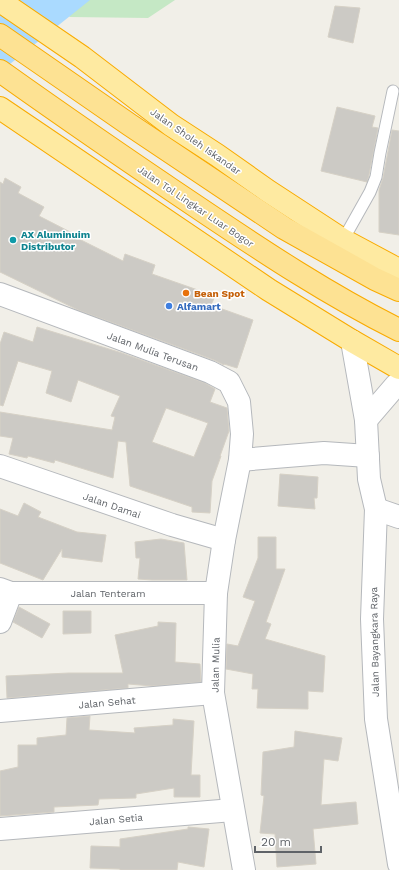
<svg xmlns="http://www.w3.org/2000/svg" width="399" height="870" font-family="'Work Sans',sans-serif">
	<rect width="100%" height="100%" fill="#f1efe8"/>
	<path fill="#c5e8c5" d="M48 0H175L148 18 70 17Z"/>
	<path fill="#aadaff" d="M0 0H90L0 72Z"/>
	<g fill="#cccac5" stroke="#d6d1c6" fill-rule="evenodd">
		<path d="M335 6 360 8 353 43 328 37Z"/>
		<path d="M337 107 375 116 372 127 378 128 369 175 367 182 321 171Z"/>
		<path d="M392 130 399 131V235L379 232V190L383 178Z"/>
		<path d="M5 178 21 187 18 193 44 207 39 216 76 235 75 237 123 261 125 254 155 265 152 274 215 296 211 305 253 320 237 368 224 364V365L214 360 78 310 0 272V182L3 184Z"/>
		<path d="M37 327 122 353 205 383 215 389 210 402 227 408 229 431 220 456H221L212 481 210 513 192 512V507L130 486 126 442 118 441 113 478 55 460 54 463 28 456 27 458 9 454 13 438 0 436V412L112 430 115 417 111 416 120 396 78 380 71 402 46 393 52 371 18 361 3 406 0 405V344L4 332 33 342ZM166 408 208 423 194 457 152 442Z"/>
		<path d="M280 474 318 477 317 498H314L315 509 278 506Z"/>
		<path d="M24 503 41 512 38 517 77 532 106 535 102 562 62 557V549L43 580 0 563V509L18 516Z"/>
		<path d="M258 537H276V569H285L266 622 271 624 265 639 325 656 323 692 308 691V709L257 708 258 689H252L253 674 226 669 227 644 238 646 255 601 243 597 258 558Z"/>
		<path d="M161 539 184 543 187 580H152L138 579 140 558H136L135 542Z"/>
		<path d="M19 607 50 624 42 638 13 622Z"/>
		<path d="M63 611H91V633L63 634Z"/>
		<path d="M158 622 176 623 175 662 200 664 201 682 152 686 128 684V688L7 698 6 676 69 673H123L115 635 158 626Z"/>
		<path d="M90 716 89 730 135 733 134 728 173 725V719L194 721 191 775H200V797H174V788L136 794V798L99 799 98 805 54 807V812L0 816V771L18 767V745H37V738L66 735 67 718Z"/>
		<path d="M295 731 342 738 338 761 324 759 321 805 356 802 358 824 313 829 316 864 277 867 275 834 260 833 264 796 261 795 263 752 294 747Z"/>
		<path d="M188 827 209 829 204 867 178 862 177 870H120V869L90 868 91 846 120 847V839L188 829Z"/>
	</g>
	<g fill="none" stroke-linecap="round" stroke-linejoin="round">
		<defs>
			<path id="service" d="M343 240 370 192 376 177 380 153 393 91"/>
			<g id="minor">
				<path d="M0 294 210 372 229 382 239 402 242 434 240 460 224 540 216 593 213 693 244 870"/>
				<path d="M352 341 366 420 369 479 376 509 372 619 376 719 399 864"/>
				<path d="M366 420 396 385 399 384"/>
				<path d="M240 460 324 453 368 456"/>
				<path d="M0 466 172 525 224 540"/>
				<path d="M376 509 399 517"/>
				<path d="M0 589 11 593H216"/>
				<path d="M0 622 11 593"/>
				<path d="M0 711 213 693"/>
				<path d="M0 829 233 810"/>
			</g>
			<g id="trunk">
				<path d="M0 1 82 57 171 125 217 155 268 191 343 240 399 270"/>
				<path d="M0 108 269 290 352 341 399 368"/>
			</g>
			<g id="motorway">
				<path d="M0 35 130 125 284 228 375 279 399 290"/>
				<path d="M0 71C66 118 133 164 200 209 264 252 329 295 399 330"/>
			</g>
		</defs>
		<use href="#service" stroke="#b5b8bc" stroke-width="13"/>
		<use href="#minor" stroke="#b5b8bc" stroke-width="24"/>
		<use href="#trunk" stroke="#f9ab00" stroke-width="24"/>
		<use href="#motorway" stroke="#f9ab00" stroke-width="24"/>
		<use href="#service" stroke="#fff" stroke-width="11"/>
		<use href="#minor" stroke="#fff" stroke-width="22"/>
		<use href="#trunk" stroke="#feeaa1" stroke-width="22"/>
		<use href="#motorway" stroke="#fde293" stroke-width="22"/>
	</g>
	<circle fill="#0f9aa8" stroke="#fff" stroke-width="1.5" cx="13" cy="240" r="4"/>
	<circle fill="#e8710a" stroke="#fff" stroke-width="1.5" cx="186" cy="293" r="4"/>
	<circle fill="#3f7fe0" stroke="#fff" stroke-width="1.5" cx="169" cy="306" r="4"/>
	<g text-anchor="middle" stroke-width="3" stroke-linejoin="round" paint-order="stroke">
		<g font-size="10" fill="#5f6368" stroke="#fff">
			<text transform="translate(196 141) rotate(35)" y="4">Jalan Sholeh Iskandar</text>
			<text transform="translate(196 206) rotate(34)" y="4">Jalan Tol Lingkar Luar Bogor</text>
			<text transform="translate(153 351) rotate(20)" y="4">Jalan Mulia Terusan</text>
			<text transform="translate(112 505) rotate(19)" y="4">Jalan Damai</text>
			<text x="108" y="597">Jalan Tenteram</text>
			<text transform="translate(374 642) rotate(-91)" y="4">Jalan Bayangkara Raya</text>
			<text transform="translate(215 665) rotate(-89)" y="4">Jalan Mulia</text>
			<text transform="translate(107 702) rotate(-5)" y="4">Jalan Sehat</text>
			<text transform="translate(116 819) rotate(-5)" y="4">Jalan Setia</text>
		</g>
		<g font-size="10" font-weight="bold" fill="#0d838f" stroke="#fff" text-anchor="start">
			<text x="21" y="238">AX Aluminuim<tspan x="21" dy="12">Distributor</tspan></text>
		</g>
		<g font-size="10" font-weight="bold" fill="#c56008" stroke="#fff" text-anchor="start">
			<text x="194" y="297">Bean Spot</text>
		</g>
		<g font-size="10" font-weight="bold" fill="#366cbe" stroke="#fff" text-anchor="start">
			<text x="177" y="310">Alfamart</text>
		</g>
	</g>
	<path d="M255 846v6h66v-6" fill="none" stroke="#5f6368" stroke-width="2"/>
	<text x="261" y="846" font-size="12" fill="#5f6368" stroke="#ffffff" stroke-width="3" paint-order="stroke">20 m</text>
</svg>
